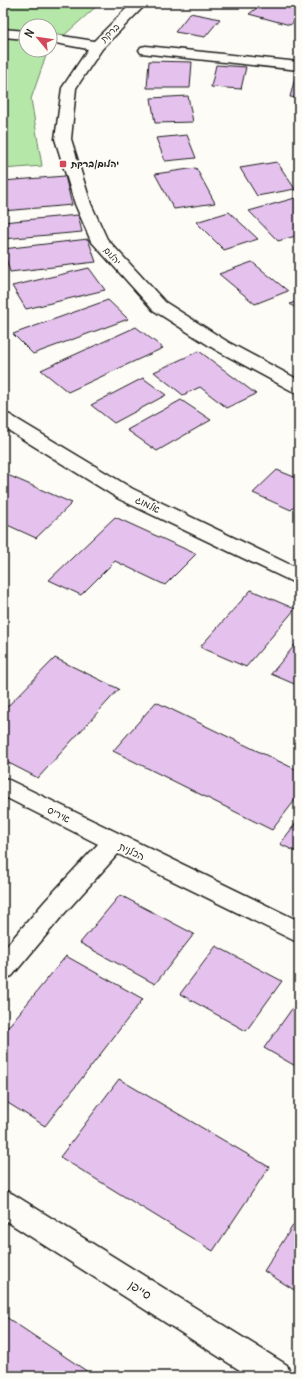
<svg xmlns="http://www.w3.org/2000/svg" width="302" height="1379" font-family="Delius,'Playpen Sans Hebrew',sans-serif">
	<rect width="100%" height="100%" fill="#fdfcf7"/>
	<filter id="ink" filterUnits="userSpaceOnUse"><feTurbulence type="fractalNoise" baseFrequency=".025" numOctaves="2"/><feDisplacementMap in="SourceGraphic" scale="8" xChannelSelector="R" yChannelSelector="G"/><feConvolveMatrix kernelMatrix="1 2 1 2 8 2 1 2 1" color-interpolation-filters="sRGB"/></filter>
	<g filter="url(#ink)">
		<path fill="#b5e8a8" stroke="#688262" d="M3 3H100L50 48V26H26V50H48L31 99 42 166 3 169Z"/>
		<g fill="#e5c2ee" stroke="#1c1c1c">
			<path d="M263 3 299 5V18L290 25 249 14Z"/>
			<path d="M190 13 220 19 205 37 175 32Z"/>
			<path d="M149 61 192 62 190 88H147Z"/>
			<path d="M216 65 246 67 241 89 211 87Z"/>
			<path d="M296 74H299V98L290 97Z"/>
			<path d="M188 96 193 122 155 123 151 98Z"/>
			<path d="M187 135 196 158 165 161 156 138Z"/>
			<path d="M277 162 295 189 257 196 240 168Z"/>
			<path d="M196 168 215 203 174 209 155 174Z"/>
			<path d="M65 176 72 205 3 211V181Z"/>
			<path d="M295 198 299 202V235L278 241 249 211Z"/>
			<path d="M229 212 258 239 224 250 196 222Z"/>
			<path d="M78 215 82 232 3 239V222Z"/>
			<path d="M88 239 96 262 10 272 3 249Z"/>
			<path d="M252 262 288 291 255 304 219 274Z"/>
			<path d="M89 268 105 290 26 309 12 286Z"/>
			<path d="M108 300 128 319 33 354 13 334Z"/>
			<path d="M299 300V311L290 304Z"/>
			<path d="M136 327 163 348 68 392 41 370Z"/>
			<path d="M199 351 256 394 227 408 200 387 183 395 154 372Z"/>
			<path d="M143 378 166 395 114 423 91 405Z"/>
			<path d="M181 400 211 420 157 451 127 430Z"/>
			<path d="M277 470 299 479V502L291 510 253 493Z"/>
			<path d="M3 473 72 503 36 538 3 523Z"/>
			<path d="M115 517 196 554 165 585 115 561 81 595 49 580Z"/>
			<path d="M251 590 295 609 246 667 200 647Z"/>
			<path d="M299 640V686L271 674Z"/>
			<path d="M55 658 119 689 38 778 3 760V711Z"/>
			<path d="M156 702 299 771V795L272 830 113 751Z"/>
			<path d="M299 819V853L280 844Z"/>
			<path d="M120 895 194 934 155 984 80 943Z"/>
			<path d="M216 946 282 981 246 1031 180 994Z"/>
			<path d="M66 956 143 999 45 1126 3 1100V1033Z"/>
			<path d="M299 999V1068L264 1048Z"/>
			<path d="M119 1079 269 1167 213 1251 60 1157Z"/>
			<path d="M299 1216V1293L264 1271Z"/>
			<path d="M3 1315 94 1376H3Z"/>
		</g>
		<g fill="none" stroke-linecap="round" stroke-linejoin="round">
			<defs>
				<g id="minor">
					<path d="M132 3H147L102 49 76 88 71 139 91 204 107 239 165 302 228 342 299 380V393L292 391 216 350 153 310 91 241 75 204 55 139 62 88 88 49 50 42V34L94 41Z"/>
					<path d="M3 29 26 31V39L3 37Z"/>
					<path d="M146 46 299 62V70L141 53 139 50 141 47Z"/>
					<path d="M3 413 10 415 133 489 299 569V585L119 499 3 427Z"/>
					<path d="M3 777 299 921V943L118 854 63 915 12 976 3 979V950L45 901 98 844 3 796Z"/>
					<path d="M3 1190 13 1194 287 1365 291 1376H249L3 1219Z"/>
				</g>
			</defs>
			<use href="#minor" stroke="#1c1c1c" stroke-width="3"/>
			<use href="#minor" fill="#fdfcf7" fill-rule="evenodd"/>
		</g>
	</g>
	<rect fill="#d1495b" stroke="#fdfcf7" stroke-width="1.5" x="59" y="160" width="8" height="8" rx="2"/>
	<g text-anchor="middle" stroke-width="3.5" stroke-linejoin="round" paint-order="stroke">
		<g font-size="9" fill="#1c1c1c" stroke="#fdfcf7">
			<text transform="translate(110 33) rotate(-44)" y="3">ברקת</text>
			<text transform="translate(112 256) rotate(48)" y="3">יהלום</text>
		</g>
		<g font-size="9" font-weight="bold" fill="#1c1c1c" stroke="#fdfcf7" text-anchor="start">
			<text x="71" y="167">יהלום/ברקת</text>
		</g>
		<g font-size="10" fill="#1c1c1c" stroke="#fdfcf7">
			<text transform="translate(148 504) rotate(26)" y="4">אלמוג</text>
			<text transform="translate(59 814) rotate(27)" y="4">איריס</text>
			<text transform="translate(132 851) rotate(26)" y="4">הכלנית</text>
		</g>
		<g font-size="12" fill="#1c1c1c" stroke="#fdfcf7">
			<text transform="translate(140 1290) rotate(32)" y="4">סייפן</text>
		</g>
	</g>
	<rect width="302" height="1379" fill="none" stroke="#fdfcf7" stroke-width="16"/>
	<rect x="8" y="8" width="286" height="1363" fill="none" stroke="#1c1c1c" stroke-width="1.5" filter="url(#ink)"/>
	<g transform="translate(38 38) rotate(299)"><circle r="19" fill="#fdfcf7" stroke="#a3a29f"/>
	<path d="M0-3L7 15L0 10L-7 15Z" fill="#d1495b"/>
	<text y="-6" font-size="11" font-weight="bold" text-anchor="middle" fill="#1c1c1c">N</text>
	</g>
</svg>
